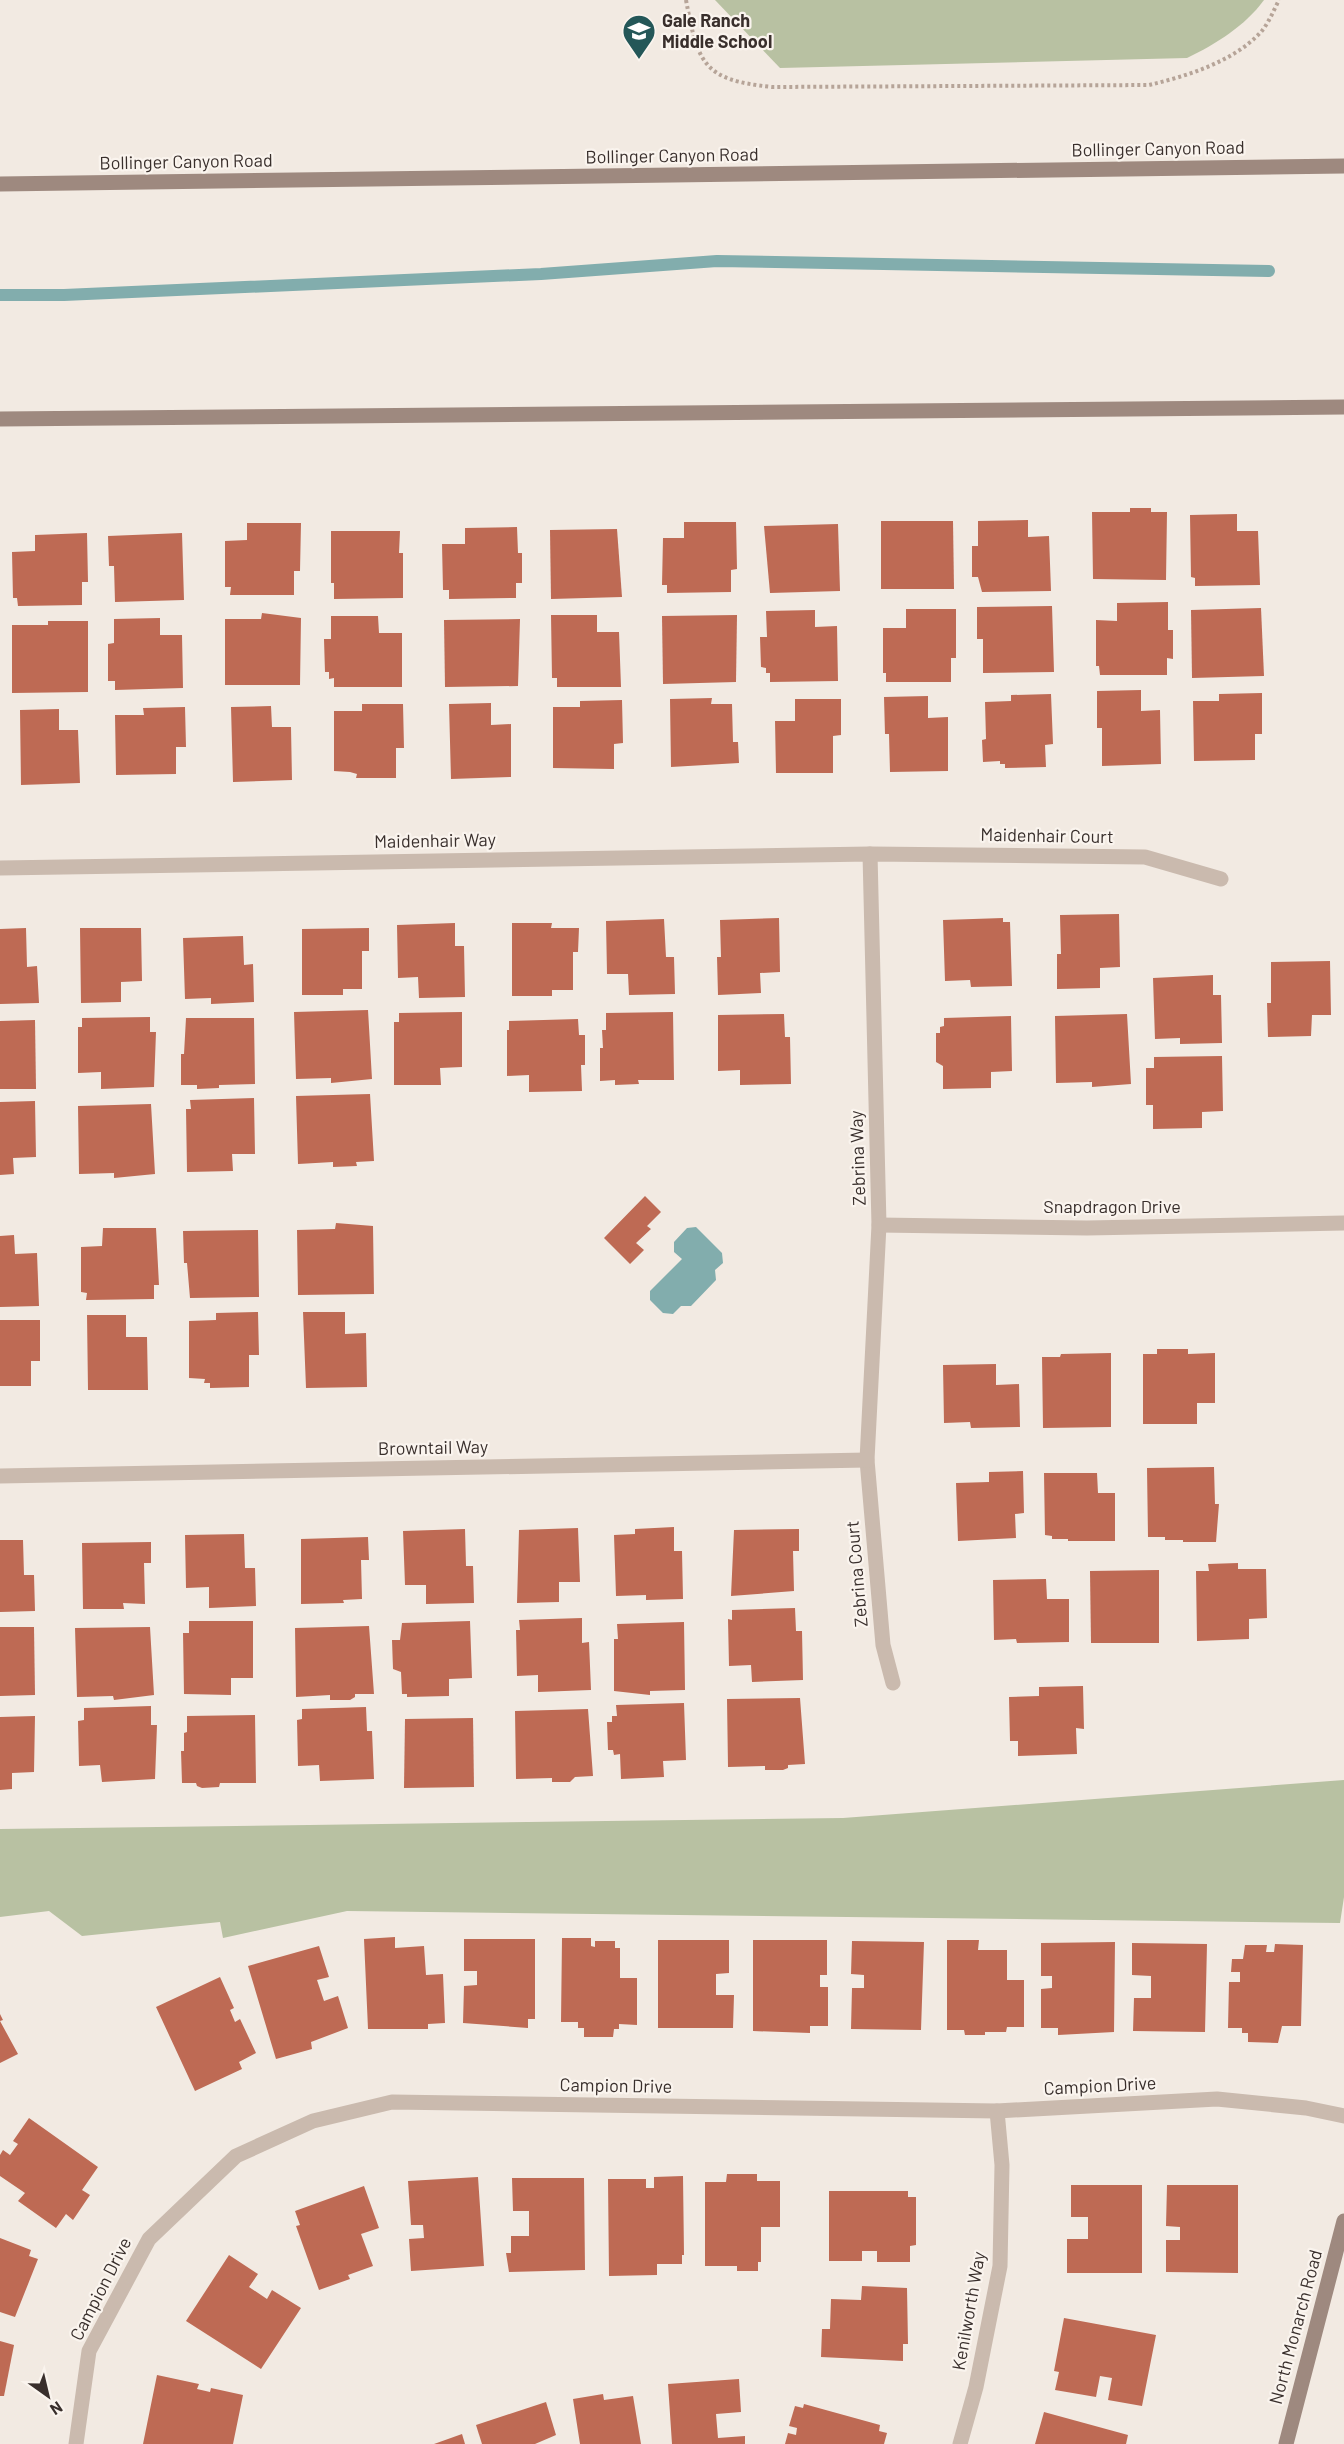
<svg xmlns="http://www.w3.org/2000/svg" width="1344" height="2444" font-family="Barlow,sans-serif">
	<rect width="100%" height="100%" fill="#f2eae2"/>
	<g fill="#b8c1a2">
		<path d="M715 0H1264C1245 26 1216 44 1187 58L780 68Z"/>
		<path d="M1344 1780V1897L1340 1923 347 1911 223 1938 220 1922 82 1936 49 1911 0 1917V1829L843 1818Z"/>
	</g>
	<path fill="#82adad" d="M696 1227 722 1253 723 1263 715 1270 716 1280 691 1306H681L673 1314 663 1313 650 1300V1291L682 1259 674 1252V1242L687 1228Z"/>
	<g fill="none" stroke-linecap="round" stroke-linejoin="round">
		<path stroke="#82adad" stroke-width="12" d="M0 295H64L541 274 717 261 1269 271"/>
	</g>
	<g fill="#be6a54">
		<path d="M1130 508H1151V512H1167L1166 580 1093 579 1092 512H1130Z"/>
		<path d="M1237 514V531H1258L1260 585 1195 586V578L1191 577 1190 515Z"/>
		<path d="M1028 520V537L1049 536 1051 591 982 592 978 577H972V546H978V521Z"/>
		<path d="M881 521H953L954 589H881Z"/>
		<path d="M684 522H736L737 569 731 570V592L667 593V585H662L663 538H684Z"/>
		<path d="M247 523H301L300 571H294V595H230L231 587H225V541L247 540Z"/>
		<path d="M838 524 840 591 770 593 764 526Z"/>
		<path d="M517 527 518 553H522V583H516V598L449 599V590H443L442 544H465V528Z"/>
		<path d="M617 529 622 597 551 599 550 530Z"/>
		<path d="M331 531H400L399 553H403V598L334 599V583H331Z"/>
		<path d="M87 533 88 582H82V605L18 606 17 598H13L12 552 35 551V535Z"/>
		<path d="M182 533 184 600 115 602 114 566H109L108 536Z"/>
		<path d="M1168 602V630H1173V659L1167 658V675H1100L1099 666H1096V620L1117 621V603Z"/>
		<path d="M1052 606 1054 672 983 673V639H977V607Z"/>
		<path d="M1261 608 1264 676 1192 678 1191 610Z"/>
		<path d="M906 609H956V658H951V682H886V673H883V628H906Z"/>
		<path d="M815 610V627L837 626 838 681 770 682V673H766V668L761 667 760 637H767L766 611Z"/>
		<path d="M262 613 301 618 300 685H225V619H261Z"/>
		<path d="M551 615H597V632H619L621 687H557V678H552Z"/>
		<path d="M737 615 736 682 663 684 662 616Z"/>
		<path d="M331 616H378L379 633H402V687H334V678L329 679V672H325L324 639H331Z"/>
		<path d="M160 618V635H182L183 688 115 690V681H108V644L114 643V619Z"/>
		<path d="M520 619 518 686 445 687 444 620Z"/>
		<path d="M48 621H88V692L12 693V625H48Z"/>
		<path d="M1141 690V711L1160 710 1161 764 1102 766V728H1097V691Z"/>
		<path d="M1262 693V734H1255V760L1194 761 1193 701H1219V694Z"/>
		<path d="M1051 694 1053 744 1045 745 1046 767 1005 768V764H1000V761L983 762 982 740 986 739 985 702 1011 701V695Z"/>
		<path d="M928 696V718L948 717V771L890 772 889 734H885L884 697Z"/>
		<path d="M712 698 711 704H732L733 742H738L739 763 671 767 670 699Z"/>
		<path d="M795 699H841V735L833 736V773H776L775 721H795Z"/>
		<path d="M622 700 623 743 614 744V769L553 768V707H580V701Z"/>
		<path d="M491 703V725L511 724V777L451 779 449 704Z"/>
		<path d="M362 704H403L404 748H396V778H356L357 774 350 772 334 771V711H362Z"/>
		<path d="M271 706 272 727H291L292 780 233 782 231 707Z"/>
		<path d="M185 707 186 747H176V774L116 775 115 715H144L143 708Z"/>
		<path d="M59 709V730H78L80 783 21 785 20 710Z"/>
		<path d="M1119 914 1120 967 1100 968V988L1057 989V954H1061L1060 915Z"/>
		<path d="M779 918 780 972 760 973 761 993 718 995 717 957H721L720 920Z"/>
		<path d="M1003 918V922H1010L1012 986 971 987 970 980 945 981 943 920Z"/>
		<path d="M664 919 666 957H674L675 994 629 995 628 974H607L606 921Z"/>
		<path d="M455 923V946H464L465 997 419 998 418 977 398 978 397 925Z"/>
		<path d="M512 923H552L551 928H579L578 952H573V990H552V996H512Z"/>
		<path d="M26 928 27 967 37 966 39 1003 0 1004V929Z"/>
		<path d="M80 928H141L142 981 121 982V1002L81 1003Z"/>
		<path d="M369 928V951H362V989H343V995H302V929Z"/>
		<path d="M243 936 244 965 253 964 254 1002 211 1004V998L185 999 183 938Z"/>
		<path d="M1330 961 1331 1015H1312L1311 1036 1268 1037 1267 1003H1271V962Z"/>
		<path d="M1213 975V995H1221L1222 1043 1180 1044V1038L1155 1039 1153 978Z"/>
		<path d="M368 1010 372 1079 331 1083V1078L296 1079 294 1012Z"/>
		<path d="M462 1012V1067L440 1068 441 1085H394V1022H399V1013Z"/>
		<path d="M673 1012 674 1080H638L639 1084 615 1085V1080L600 1081V1048H603L602 1030H606V1013Z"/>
		<path d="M784 1014 785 1037H790L791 1084 740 1085V1070L718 1071V1015Z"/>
		<path d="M1127 1014 1131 1084 1092 1087V1082L1056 1083 1055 1016Z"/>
		<path d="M1011 1016 1012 1071 991 1072V1088L943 1089V1066L936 1062V1033H940V1027L944 1026V1018Z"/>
		<path d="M150 1017V1032H156L154 1087 101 1089V1072L78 1073V1027H82V1018Z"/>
		<path d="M186 1018H254L255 1084 219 1085V1088L197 1089V1085H181V1054H184Z"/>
		<path d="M578 1019 579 1035H585V1065H581L582 1091 529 1092V1075L507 1076V1030H509V1021Z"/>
		<path d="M35 1020 36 1089H0V1021Z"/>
		<path d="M1222 1056 1223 1111 1202 1112V1128L1153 1129V1105H1146V1068H1154V1057Z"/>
		<path d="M370 1094 374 1161 356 1162 357 1166 333 1167V1162L298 1164 296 1096Z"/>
		<path d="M254 1098 255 1154H232L233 1171 187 1172 186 1109H191L190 1100Z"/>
		<path d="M35 1101 36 1157 13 1158 14 1174 0 1175V1102Z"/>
		<path d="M151 1104 155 1174 114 1178V1173L79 1174 78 1106Z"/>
		<path d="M645 1196 661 1212 647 1226 651 1229 636 1243 644 1250 630 1264 604 1238Z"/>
		<path d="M336 1223 373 1226 374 1294 298 1295 297 1230 335 1229Z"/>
		<path d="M103 1228H156L159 1285H154V1299L86 1300 87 1293 81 1292V1247L102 1246Z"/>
		<path d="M258 1230 259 1297 190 1298 187 1263H184L183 1231Z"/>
		<path d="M14 1235 15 1254 37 1253 39 1306 0 1307V1236Z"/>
		<path d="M258 1312 259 1355H249V1387L210 1388V1383H204L205 1379 189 1378V1321L216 1320V1313Z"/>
		<path d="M303 1312H345V1334L366 1333 367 1387 306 1388Z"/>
		<path d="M87 1315H126V1337H147L148 1390H88Z"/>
		<path d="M0 1320H40V1361H31V1386H0Z"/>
		<path d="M1157 1349H1188V1354L1215 1353V1403H1197V1424H1143V1354H1157Z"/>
		<path d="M1111 1353V1427L1043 1428 1042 1357H1060L1061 1354Z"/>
		<path d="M996 1364V1385L1019 1384 1020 1427 971 1428 970 1422 944 1423 943 1365Z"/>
		<path d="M1214 1467 1215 1504H1219L1216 1542H1183V1540H1165V1537H1148L1147 1468Z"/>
		<path d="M1023 1471 1024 1513 1015 1514 1016 1538 958 1541 956 1483 989 1482V1472Z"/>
		<path d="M1044 1473H1097L1098 1493H1115V1541H1068V1539H1052V1536L1045 1535Z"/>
		<path d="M674 1527V1551H682L683 1599 646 1600V1595L616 1596 614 1535 635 1534V1529Z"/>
		<path d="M578 1528 580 1582H559V1602L517 1603 519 1530Z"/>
		<path d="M465 1529 466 1566H473L474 1603 426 1604V1585H405L403 1531Z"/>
		<path d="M799 1529V1551H793L794 1591 731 1596 734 1530Z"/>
		<path d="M244 1534 245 1568H255L256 1606 209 1608V1587L186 1588 185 1535Z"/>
		<path d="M368 1537 369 1560H361L362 1599 343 1600 344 1603 301 1604V1539Z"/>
		<path d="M0 1540H23L24 1575H34L35 1611 0 1612Z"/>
		<path d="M151 1542V1563H144L145 1604 123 1603 124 1609H83L82 1543Z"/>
		<path d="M1238 1563V1569H1266L1267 1618 1249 1619V1639L1197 1641 1196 1571H1209L1208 1564Z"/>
		<path d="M1159 1570V1643H1091L1090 1571Z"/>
		<path d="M1046 1579 1047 1599H1069V1642L1017 1643 1016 1639 994 1640 993 1580Z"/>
		<path d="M795 1608 796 1631H802L803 1680 752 1682 751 1665 729 1666 728 1619 732 1620V1610Z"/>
		<path d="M582 1618V1643L589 1642 591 1690 538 1692V1675L517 1676 516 1630H520L519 1620Z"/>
		<path d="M189 1621H253V1678H231V1695L184 1694 183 1633H189Z"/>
		<path d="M470 1621 472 1678 449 1679V1696L407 1697V1694H402L401 1672 393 1669 392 1640H400L402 1623Z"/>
		<path d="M684 1622 685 1690 650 1691V1695L614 1691V1639H618L617 1624Z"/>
		<path d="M369 1626 374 1694H355V1697L350 1700H330V1695L296 1697 295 1628Z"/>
		<path d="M0 1627H34L35 1695 0 1696Z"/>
		<path d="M150 1627 154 1695 114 1700 113 1696 77 1697 75 1628Z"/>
		<path d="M1083 1686 1084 1729 1076 1728 1077 1754 1018 1756V1741H1010L1009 1697 1039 1696V1687Z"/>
		<path d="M800 1698 805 1764 788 1765V1768L783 1770H765V1766L728 1767 727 1699Z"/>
		<path d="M684 1703 686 1760 663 1761 664 1777 621 1779 620 1754 614 1755 613 1750H608L607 1722H612V1716H617L616 1705Z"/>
		<path d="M151 1706V1725H157L155 1779 102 1782 100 1765 79 1766 78 1721 84 1720V1708Z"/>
		<path d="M366 1707 367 1731H372L374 1779 320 1781 319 1765 298 1766 297 1720 302 1719V1709Z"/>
		<path d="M588 1709 593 1776 575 1777 570 1782H552V1778L516 1779 515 1711Z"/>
		<path d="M255 1715 256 1783H220L219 1787 202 1788 197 1786 196 1783H182L181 1751H184V1733L187 1732V1716Z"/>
		<path d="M35 1716 34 1772 12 1773V1789L0 1790V1717Z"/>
		<path d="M473 1718 474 1787 404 1788 405 1719Z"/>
		<path d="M395 1937V1948L424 1946 426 1975 443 1974 445 2023 428 2024V2029H368L364 1939Z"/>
		<path d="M562 1938H591V1946L595 1947V1941H615V1948H620V1978H637V2025L619 2024V2029H614L613 2037H584V2028H578V2022H561Z"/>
		<path d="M464 1939H535V2019H528V2028L463 2023 464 1986 477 1985V1971H464Z"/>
		<path d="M658 1940H729V1973L716 1974V1995H734L733 2028H658Z"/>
		<path d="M753 1940H827V1975H820V1987H828V2026H810V2033L753 2031Z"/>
		<path d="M947 1940H979L978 1950H1007V1980H1024V2027H1007L1006 2032H985V2035H965L964 2030H947Z"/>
		<path d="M852 1941 924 1942 921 2030 851 2029 852 1988H864V1975L851 1974Z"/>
		<path d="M1115 1942 1114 2032 1058 2035V2028H1041V1989L1052 1988V1976H1041V1943Z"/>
		<path d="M1132 1943 1207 1944 1205 2032 1133 2031 1134 1998H1151V1976L1132 1975Z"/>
		<path d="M1275 1944 1303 1945 1301 2026H1282L1278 2043 1248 2042V2033H1242V2028H1228L1229 1982H1240V1972H1231L1232 1959H1243L1245 1945H1267L1266 1952H1274Z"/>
		<path d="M319 1946 329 1977 317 1980 324 2001 338 1996 348 2028 311 2042 312 2049 276 2059 248 1966Z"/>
		<path d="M220 1977 234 2008 230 2010 235 2022 240 2019 256 2053 239 2062 242 2069 195 2091 156 2007Z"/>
		<path d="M0 2014 3 2020 0 2021 18 2054 0 2063Z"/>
		<path d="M29 2118 98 2167 82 2190 90 2195 73 2220 66 2214 56 2228 18 2201 25 2193 0 2176V2155L3 2150 10 2155 18 2144 13 2141Z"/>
		<path d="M727 2174H757V2181H780V2227H761V2262H758V2271H737V2266H705V2182H726Z"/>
		<path d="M683 2176 684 2255H682V2264H657V2275L609 2276 608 2179H646V2188H654V2177Z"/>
		<path d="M478 2177 484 2266 411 2271 409 2239 424 2238 423 2225H411L408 2181Z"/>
		<path d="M512 2178H584L585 2270 509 2272 506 2253H511V2236H529V2211H513Z"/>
		<path d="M1071 2185H1142V2273H1067V2239H1088V2217H1071Z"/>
		<path d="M1167 2185H1238V2273L1166 2272V2240H1180V2227L1166 2226Z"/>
		<path d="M364 2186 379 2228 361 2234 373 2266 348 2275 350 2279 319 2290 296 2226 300 2225 295 2211Z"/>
		<path d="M829 2191H908V2197H916V2245L910 2246V2262H877V2251H862V2261H829Z"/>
		<path d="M0 2238 31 2250 29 2256 38 2259 15 2317 0 2312Z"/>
		<path d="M229 2255 258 2274 249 2287 267 2299 272 2290 301 2308 261 2369 186 2321Z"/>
		<path d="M862 2286 907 2288 908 2344H903V2361L821 2357 822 2329H830L831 2299 861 2300Z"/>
		<path d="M1064 2318 1156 2335 1142 2406 1108 2400 1112 2378 1100 2376 1096 2397 1055 2390 1059 2372 1054 2371Z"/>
		<path d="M0 2341 14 2345 4 2396H0Z"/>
		<path d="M157 2375 199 2384 197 2389 210 2392 211 2388 243 2395 233 2444H143Z"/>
		<path d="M739 2379 741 2412 716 2414 718 2438 745 2436V2444H672L668 2384Z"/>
		<path d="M603 2394 604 2400 633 2396 641 2444H580L573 2399Z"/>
		<path d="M546 2402 556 2435 535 2444H482L476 2425Z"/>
		<path d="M804 2404 880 2425 879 2431 887 2433 884 2444H785L788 2433 796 2435 797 2428 789 2426 795 2406 803 2408Z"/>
		<path d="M1044 2412 1128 2435 1126 2444H1035Z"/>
		<path d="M462 2434 465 2444H434Z"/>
	</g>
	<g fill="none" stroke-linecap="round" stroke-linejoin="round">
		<path stroke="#b6a498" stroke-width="4" stroke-dasharray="3 3" stroke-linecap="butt" d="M686 0C698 64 703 80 772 87L1149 85C1187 76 1233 62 1261 32 1268 24 1274 10 1279 0"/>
		<g stroke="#cabaae" stroke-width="15">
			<path d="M870 854 879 1225 867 1460 883 1645 893 1683"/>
			<path d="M0 868 870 854 1145 857 1221 879"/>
			<path d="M879 1225 1087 1228 1344 1223"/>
			<path d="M0 1476 867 1460"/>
			<path d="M76 2444 89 2351 149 2239 236 2156 313 2121 392 2102 997 2111 1217 2099 1306 2108 1344 2116"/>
			<path d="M960 2444 976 2387 1000 2266 1002 2165 997 2111"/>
		</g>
		<g stroke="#9e897f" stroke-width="15">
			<path d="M0 184 1344 166"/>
			<path d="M0 419 1344 407"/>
			<path d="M1286 2444 1344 2221"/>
		</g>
	</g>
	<defs>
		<symbol id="school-pin" viewBox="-11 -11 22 30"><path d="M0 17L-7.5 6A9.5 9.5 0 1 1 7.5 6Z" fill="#245758" stroke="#faf4ee"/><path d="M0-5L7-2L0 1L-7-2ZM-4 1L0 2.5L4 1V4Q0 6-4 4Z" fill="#fff"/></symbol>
	</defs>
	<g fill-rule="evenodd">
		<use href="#school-pin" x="620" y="12" width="38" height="52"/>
	</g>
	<g text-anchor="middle" stroke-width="4.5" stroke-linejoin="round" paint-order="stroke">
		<g font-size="18" font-weight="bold" fill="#392f2c" stroke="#faf4ee" text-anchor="start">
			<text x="662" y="27">Gale Ranch<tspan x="662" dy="21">Middle School</tspan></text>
		</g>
		<g font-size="18" fill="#392f2c" stroke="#faf4ee">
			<text transform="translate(1158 149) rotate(-1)" y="6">Bollinger Canyon Road</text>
			<text transform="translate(672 156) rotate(-1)" y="6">Bollinger Canyon Road</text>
			<text transform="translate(186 162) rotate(-1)" y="6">Bollinger Canyon Road</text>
			<text transform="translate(1047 836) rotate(1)" y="6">Maidenhair Court</text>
			<text transform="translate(435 841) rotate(-1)" y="6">Maidenhair Way</text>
			<text transform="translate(858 1158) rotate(-92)" y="6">Zebrina Way</text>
			<text x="1112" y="1213">Snapdragon Drive</text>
			<text transform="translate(433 1448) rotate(-1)" y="6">Browntail Way</text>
			<text transform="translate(857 1574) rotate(-95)" y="6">Zebrina Court</text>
			<text transform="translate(616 2086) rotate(1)" y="6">Campion Drive</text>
			<text transform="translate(1100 2086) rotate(-3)" y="6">Campion Drive</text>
			<text transform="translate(101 2289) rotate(-63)" y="6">Campion Drive</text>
			<text transform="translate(969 2311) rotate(-80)" y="6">Kenilworth Way</text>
			<text transform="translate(1296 2327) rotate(-75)" y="6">North Monarch Road</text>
		</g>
	</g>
	<g transform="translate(48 2396) rotate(146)" stroke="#faf4ee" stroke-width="4.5" paint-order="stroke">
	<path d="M0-4.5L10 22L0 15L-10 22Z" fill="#392f2c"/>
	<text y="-9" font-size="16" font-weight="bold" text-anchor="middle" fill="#392f2c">N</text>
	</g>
</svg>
